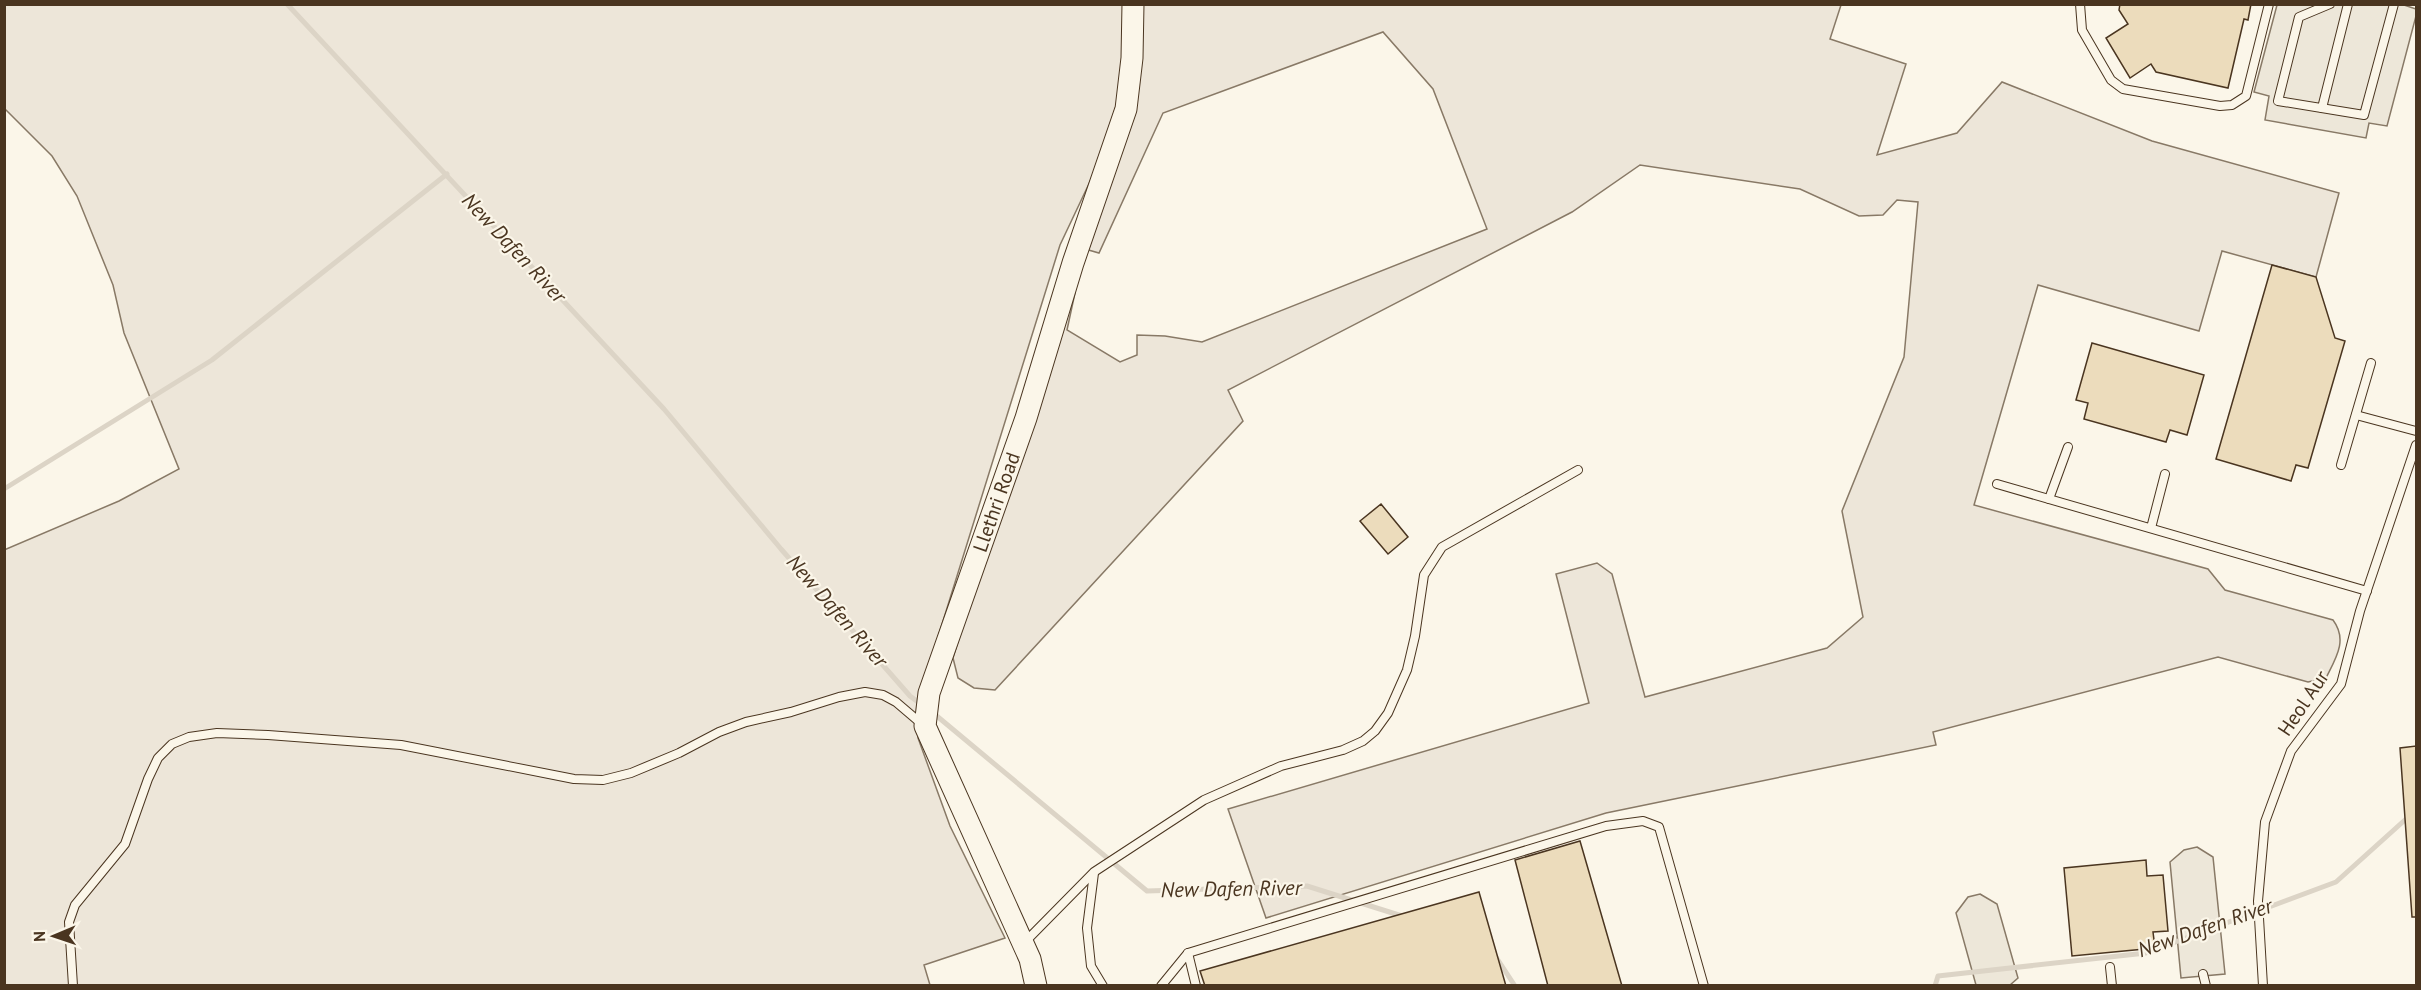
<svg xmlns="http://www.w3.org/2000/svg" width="2421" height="990" font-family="'PT Sans',sans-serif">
	<rect width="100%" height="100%" fill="#fbf6e9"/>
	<g fill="#ede6d9" stroke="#887966" stroke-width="1.5">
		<path d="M5 5H1127V52L1117 103 1095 171 1060 245 920 695 918 738 950 826 1005 938 924 965 930 985H5L4 550 119 501 179 469 124 333 113 285 77 196 52 156 5 109Z"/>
		<path d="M1133 5H1841L1830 39 1906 64 1877 155 1957 133 2002 82 2152 141 2339 193 2316 277 2222 251 2199 331 2038 285 1974 505 2208 569 2225 590 2333 620C2348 640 2336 658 2326 678L2308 682 2218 657 1933 732 1936 745 1606 813 1266 918 1228 809 1589 703 1556 574 1597 563 1612 574 1645 697 1827 648 1863 617 1842 511 1904 357 1918 202 1897 200 1883 215 1859 216 1800 189 1640 165 1572 212 1228 390 1243 421 995 690 974 688 958 678 953 658 1060 305 1075 293 1067 330 1120 362 1137 355V335L1165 336 1202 342 1487 229 1433 89 1383 32 1163 113 1099 253 1078 247 1126 109Z"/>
	</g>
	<g fill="#ede7d9" stroke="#887966" stroke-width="1.5">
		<path d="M2401 4 2416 9V16L2387 126 2369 123 2366 138 2265 120 2269 96 2254 92 2277 5Z"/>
		<path d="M2197 847 2213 857 2225 974 2181 978 2170 862 2184 850Z"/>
		<path d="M1980 894 1997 904 2018 978 2010 985H1976L1956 913 1968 897Z"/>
	</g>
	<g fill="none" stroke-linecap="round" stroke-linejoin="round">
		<g stroke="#dcd4c6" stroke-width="5">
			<path d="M287 4 664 409 781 549 910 696 922 705"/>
			<path d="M4 489 212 360 447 174"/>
			<path d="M932 712 1147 891 1307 886 1402 916"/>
			<path d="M1496 957 1515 986"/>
			<path d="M1935 986 1938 976 2146 953 2336 882 2416 810"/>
		</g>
	</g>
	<g fill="#ecdcbc" stroke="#4a3520" stroke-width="1.5">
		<path d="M2120 4H2251L2248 20 2244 19 2228 88 2156 72 2151 64 2130 78 2106 38 2128 24 2119 10Z"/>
		<path d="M2272 265 2316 277 2335 338 2345 341 2308 468 2296 465 2291 481 2216 459Z"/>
		<path d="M2092 343 2204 375 2187 435 2170 430 2166 442 2084 419 2088 403 2076 400Z"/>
		<path d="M1381 504 1408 537 1388 554 1360 521Z"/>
		<path d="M2416 746V917H2412L2400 748Z"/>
		<path d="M1580 841 1622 986H1548L1515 860Z"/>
		<path d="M2146 860 2147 876 2163 875 2168 931 2153 932 2155 948 2072 956 2064 868Z"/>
		<path d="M1479 892 1506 986H1205L1200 971Z"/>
	</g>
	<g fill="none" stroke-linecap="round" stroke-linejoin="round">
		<defs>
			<g id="service">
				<path d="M2080 4 2082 30 2111 80 2123 89 2220 106 2232 105 2246 96 2269 4"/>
				<path d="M2330 4 2299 17 2278 101 2364 115 2394 4"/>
				<path d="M2322 108 2348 4"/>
				<path d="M2356 415 2416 431"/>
				<path d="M2341 465 2371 363"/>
				<path d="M1997 484 2367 591"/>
				<path d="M2049 499 2068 447"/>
				<path d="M2151 528 2165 474"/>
				<path d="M1094 873 1087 928 1091 966 1103 986"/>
				<path d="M1023 944 1094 872 1204 800 1281 766 1343 750 1363 741 1375 731 1388 713 1407 670 1415 636 1424 575 1442 547 1578 470"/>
				<path d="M1188 953 1196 986"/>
				<path d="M2110 967 2112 986"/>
				<path d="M2203 974 2206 986"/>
				<path d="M73 986 69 922 75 905 125 844 148 779 158 758 172 744 189 737 217 733 268 735 401 745 574 779 603 780 631 773 679 753 719 732 746 722 791 712 839 697 865 692 883 695 896 702 923 725"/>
				<path d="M1161 986 1188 953 1606 826 1643 821 1659 827 1704 986"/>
				<path d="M2263 986 2258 901 2265 822 2291 751 2341 684 2360 611 2416 445"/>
			</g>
			<g id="tertiary">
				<path id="s1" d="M1036 986 1030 959 925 726 929 693 1026 418 1073 263 1126 109 1132 58 1133 4"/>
			</g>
		</defs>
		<use href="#service" stroke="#4a3520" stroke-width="10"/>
		<use href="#tertiary" stroke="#4a3520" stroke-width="23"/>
		<use href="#service" stroke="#fbf6e9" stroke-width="8"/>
		<use href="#tertiary" stroke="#fbf6e9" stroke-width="21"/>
	</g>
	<g text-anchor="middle" stroke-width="4.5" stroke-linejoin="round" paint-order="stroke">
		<g font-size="20" fill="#4a3520" stroke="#fbf6e9">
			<text dy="7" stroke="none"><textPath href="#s1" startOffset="519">Llethri Road</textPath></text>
			<text transform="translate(2303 703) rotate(-56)" y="7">Heol Aur</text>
		</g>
		<g font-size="21" font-style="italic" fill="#4a3520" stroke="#fbf6e9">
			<text transform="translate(514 248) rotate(47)" y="7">New Dafen River</text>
			<text transform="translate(837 611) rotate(49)" y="7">New Dafen River</text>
			<text transform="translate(1231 889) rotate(-1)" y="7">New Dafen River</text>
			<text transform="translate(2205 928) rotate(-19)" y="7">New Dafen River</text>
		</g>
	</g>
	<rect width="2421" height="990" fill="none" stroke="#4a3520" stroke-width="12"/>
	<g transform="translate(54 936) rotate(268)" stroke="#fbf6e9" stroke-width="4.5" paint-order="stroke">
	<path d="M0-4.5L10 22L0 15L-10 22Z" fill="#4a3520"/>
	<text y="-9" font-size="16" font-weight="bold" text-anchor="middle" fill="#4a3520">N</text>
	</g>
</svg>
